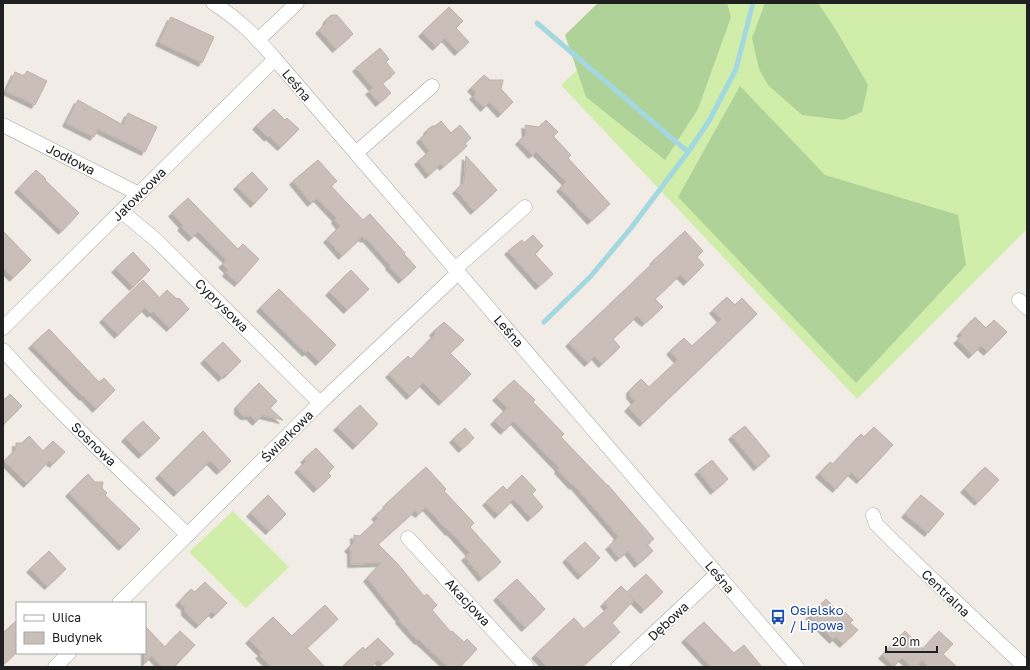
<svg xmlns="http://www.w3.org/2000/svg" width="1030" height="670" font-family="'Golos Text',sans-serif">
	<defs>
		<filter id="shadow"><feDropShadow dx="-3.5" dy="3.5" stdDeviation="0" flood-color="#0004"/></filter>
	</defs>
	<rect width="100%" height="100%" fill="#f1ece5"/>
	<g fill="#d1edaa">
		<path d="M650 3H1027V229L857 399 561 85Z"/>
		<path d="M233 511 289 567 246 608 189 552Z"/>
	</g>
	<g fill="#afd298">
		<path d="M598 3H727L731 17 698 109 665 160 586 97 565 35Z"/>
		<path d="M765 3H818L836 30 868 85 862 112 843 120 802 115 768 85 759 69 752 38Z"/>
		<path d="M740 86 825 175 958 215 966 265 856 383 678 197Z"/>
	</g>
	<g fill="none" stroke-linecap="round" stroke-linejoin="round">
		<g stroke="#a4d8e0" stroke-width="5">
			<path d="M537 23 688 152"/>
			<path d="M544 322 591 276 631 228 688 152 709 121 736 69 753 3"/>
		</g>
	</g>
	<g fill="#c9beb8" stroke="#c3b1a7" filter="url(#shadow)">
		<path d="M449 7 463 21 456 28 469 42 458 52 445 38 436 47 422 33Z"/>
		<path d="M331 15H337L353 34 336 49 319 30 326 23 327 19Z"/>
		<path d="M171 17 214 37 202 63 159 42Z"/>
		<path d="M380 48 389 59 386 62 395 73 382 83 391 93 379 103 369 91 373 88 356 68Z"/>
		<path d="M27 71 47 81 35 105 6 91 15 72 24 76Z"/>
		<path d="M484 75 490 80H503L501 89 513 102 501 114 490 102 484 108 473 96 476 93 471 88Z"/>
		<path d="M78 100 123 125 128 113 157 127 145 152 98 129 94 137 66 123Z"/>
		<path d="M274 109 285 120 287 118 299 129 281 147 269 136 268 138 256 126Z"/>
		<path d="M546 120 558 132 553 136 571 155 568 158 610 204 591 221 560 188 566 182 536 152 532 155 519 141 526 134 525 125 539 127Z"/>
		<path d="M441 121 451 133 460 125 471 138 465 143 467 146 443 167 441 164 429 175 418 161 430 151 420 139 427 132 428 129 432 126H435Z"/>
		<path d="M466 156 497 190 474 211 456 190 464 182Z"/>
		<path d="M318 160 337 181 331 186 363 220 370 214 405 253 404 254 416 267 402 280 389 266 390 265 366 238 364 239 362 237 342 256 327 239 340 226 335 220 336 218 317 198 311 203 293 181Z"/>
		<path d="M36 170 46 179 45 180 79 213 62 231 18 189Z"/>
		<path d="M252 172 268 189 254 204 237 186Z"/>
		<path d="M188 198 238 249 243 244 259 259 238 283 226 273 228 270 222 264 227 260 198 232 192 238 181 227 183 225 172 213Z"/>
		<path d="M3 231 31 260 13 278 3 268Z"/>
		<path d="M685 231 703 251 697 257 704 265 687 282 680 275 655 299 663 307 645 323 637 316 613 339 620 347 602 364 595 356 588 363 569 343 654 262 653 261Z"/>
		<path d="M533 235 543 246 535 254 553 274 539 286 508 251 522 240 524 243Z"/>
		<path d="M133 252 150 270 133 287 115 269Z"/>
		<path d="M351 270 369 289 347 310 329 292Z"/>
		<path d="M143 280 160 298 167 290 177 299 179 298 189 309 170 328 153 312 151 314 145 308 118 335 103 319Z"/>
		<path d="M279 289 336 345 319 362 308 351 306 353 260 308Z"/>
		<path d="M727 297 735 305 742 298 757 314 643 423 628 408 635 401 630 395V390L641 379 649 387 678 360 670 351 684 338 692 346 714 326 721 319 713 310Z"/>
		<path d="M975 317 986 328 994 320 1007 332 987 352 981 346 972 355 957 340 963 335 960 333Z"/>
		<path d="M444 322 464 340 450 353 471 374 442 402 423 383 410 396 389 374 408 356 411 359 435 334 433 332Z"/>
		<path d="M49 329 99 382 104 378 115 390 96 409 84 396 83 397 32 345Z"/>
		<path d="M223 342 241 361 227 375 226 374 222 378 204 360Z"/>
		<path d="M514 380 535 400 533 402 564 434 561 437 607 485H608L654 539 647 544 653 551 638 564 628 551 619 558 609 546 617 539 616 538 618 536 574 485 573 486 558 470 559 468 514 421 504 431 494 421 507 408 496 397Z"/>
		<path d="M259 383 277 401 270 408 283 420 262 415 256 422 250 416H244L238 411V405Z"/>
		<path d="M10 394 22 406 3 425V401Z"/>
		<path d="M360 405 378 424 356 446 337 427Z"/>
		<path d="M143 421 160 438 142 455 125 438Z"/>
		<path d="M745 426 770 456 757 467 732 436Z"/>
		<path d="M874 427 893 445 860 480 851 472 836 489 819 474 830 462 833 464 861 434 864 437Z"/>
		<path d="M465 428 474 438 462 449 453 439Z"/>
		<path d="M203 431 231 461 220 471 210 461 177 493 159 475Z"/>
		<path d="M29 436 43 451 53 441 65 452 53 464 49 461 27 484 4 461 16 449V443H22Z"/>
		<path d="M316 448 334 467 328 473 331 476 317 489 298 469 306 461 304 459Z"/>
		<path d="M712 460 728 479 714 491 698 471Z"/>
		<path d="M426 467 446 489 444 491 474 523 470 527 501 562 482 578 465 557 470 553 450 531 449 532 426 507 419 514 415 511 378 544 397 563 424 596 427 594 437 605 432 610 451 632 452 631 464 642 467 639 477 649 460 667H448L419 640 418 641 399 620 400 619 367 578 381 563 351 564V551L348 548 354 542V535L360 536 378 519 375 516 387 505 386 504Z"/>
		<path d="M985 467 999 480 978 502 964 489Z"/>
		<path d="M88 474 95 482H103L102 488 107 493 105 495 140 529 122 547 69 493Z"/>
		<path d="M522 475 536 490 532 494 543 507 531 518 514 499 498 515 486 502 503 486 507 490Z"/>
		<path d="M268 495 286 514 269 531 250 513Z"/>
		<path d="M921 495 944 514 928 533 905 514Z"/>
		<path d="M585 542 600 558 581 576 566 559Z"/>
		<path d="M49 551 66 569 48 586 30 569Z"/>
		<path d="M646 574 663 592 644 610 629 595 634 600 612 623 620 632 582 667H547L535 655 574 618 584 629 608 608 604 603 621 586 627 592Z"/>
		<path d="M517 579 545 609 525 628 497 597Z"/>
		<path d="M205 582 227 603 215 615 212 612 199 625 185 612V607L179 602 191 589 195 592Z"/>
		<path d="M826 599 836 609 839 606 853 620 850 623 858 630 843 644 836 637 833 640 809 616Z"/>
		<path d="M325 605 338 619 307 648 325 667H271L259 655 262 653 249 640 273 617 292 636Z"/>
		<path d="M17 620V652L3 665V633Z"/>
		<path d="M704 622 734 653 744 645 762 667H711L685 639Z"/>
		<path d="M145 626 165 647 180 631 195 645 174 667H162L152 656 145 663Z"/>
		<path d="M905 631 923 649 939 631 953 644 943 654 957 667H928L922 661 916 667H912L902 658 894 666 882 655Z"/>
		<path d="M378 638 394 654 382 664 378 660 371 667H342L363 647 365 650Z"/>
	</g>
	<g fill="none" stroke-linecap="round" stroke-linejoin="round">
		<defs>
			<g id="street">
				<path d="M213 3C239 19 255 36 275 59L797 667"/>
				<path d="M258 40 297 3"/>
				<path d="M3 125 139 194"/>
				<path d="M356 153 432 86"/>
				<path d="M121 211 156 240 320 403"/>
				<path d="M455 269 525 207"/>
				<path d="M1019 300 1027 308"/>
				<path d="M3 328 275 59"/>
				<path d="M3 350C61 415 125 475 188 535"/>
				<path d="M873 515 876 524 895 543 952 598 1025 667"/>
				<path d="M408 538 527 667"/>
				<path d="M119 603 320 403 458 273"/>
				<path d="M55 667 69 653"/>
				<path d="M618 667 717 574"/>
			</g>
		</defs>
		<use href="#street" stroke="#a7a7a7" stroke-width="15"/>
		<use href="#street" stroke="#fff" stroke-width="14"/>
	</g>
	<defs>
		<symbol id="bus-bare" viewBox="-9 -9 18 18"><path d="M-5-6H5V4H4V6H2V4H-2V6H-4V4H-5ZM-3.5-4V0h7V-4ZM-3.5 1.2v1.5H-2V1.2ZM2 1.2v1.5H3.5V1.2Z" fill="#1a4fb4" stroke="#fff" stroke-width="2.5" paint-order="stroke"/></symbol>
	</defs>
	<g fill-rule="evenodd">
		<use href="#bus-bare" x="767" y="606" width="22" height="22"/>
	</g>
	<g text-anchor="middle" stroke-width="3.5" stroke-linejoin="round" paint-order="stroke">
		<g font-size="13" fill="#202020" stroke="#fff">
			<text transform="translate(297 85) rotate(50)" y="5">Leśna</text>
			<text transform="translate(71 159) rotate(27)" y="5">Jodłowa</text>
			<text transform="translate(139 194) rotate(-45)" y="5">Jałowcowa</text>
			<text transform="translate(222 305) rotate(45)" y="5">Cyprysowa</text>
			<text transform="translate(509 331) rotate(49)" y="5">Leśna</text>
			<text transform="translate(287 436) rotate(-45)" y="5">Świerkowa</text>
			<text transform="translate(94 444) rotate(44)" y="5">Sosnowa</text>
			<text transform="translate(720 577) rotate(50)" y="5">Leśna</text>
			<text transform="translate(946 593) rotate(44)" y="5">Centralna</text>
			<text transform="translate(468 602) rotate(47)" y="5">Akacjowa</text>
			<text transform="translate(668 621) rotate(-43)" y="5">Dębowa</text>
		</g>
		<g font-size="13" fill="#164399" stroke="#fff" text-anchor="start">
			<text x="790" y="615">Osielsko<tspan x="790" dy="15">/ Lipowa</tspan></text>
		</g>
	</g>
	<rect width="1030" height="670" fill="none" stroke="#202020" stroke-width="8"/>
	<rect x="16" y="602" width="130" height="52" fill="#ffffff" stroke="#a6a6a6"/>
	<rect x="24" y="615" width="20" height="6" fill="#ffffff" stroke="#a6a6a6"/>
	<text x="52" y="622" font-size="12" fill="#202020">Ulica</text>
	<rect x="24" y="632" width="20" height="12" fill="#c9beb8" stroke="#a6a6a6"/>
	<text x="52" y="642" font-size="12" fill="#202020">Budynek</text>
	<path d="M886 646v6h51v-6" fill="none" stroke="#202020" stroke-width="2"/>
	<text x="892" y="646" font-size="12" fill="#202020" stroke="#ffffff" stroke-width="3" paint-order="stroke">20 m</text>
</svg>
